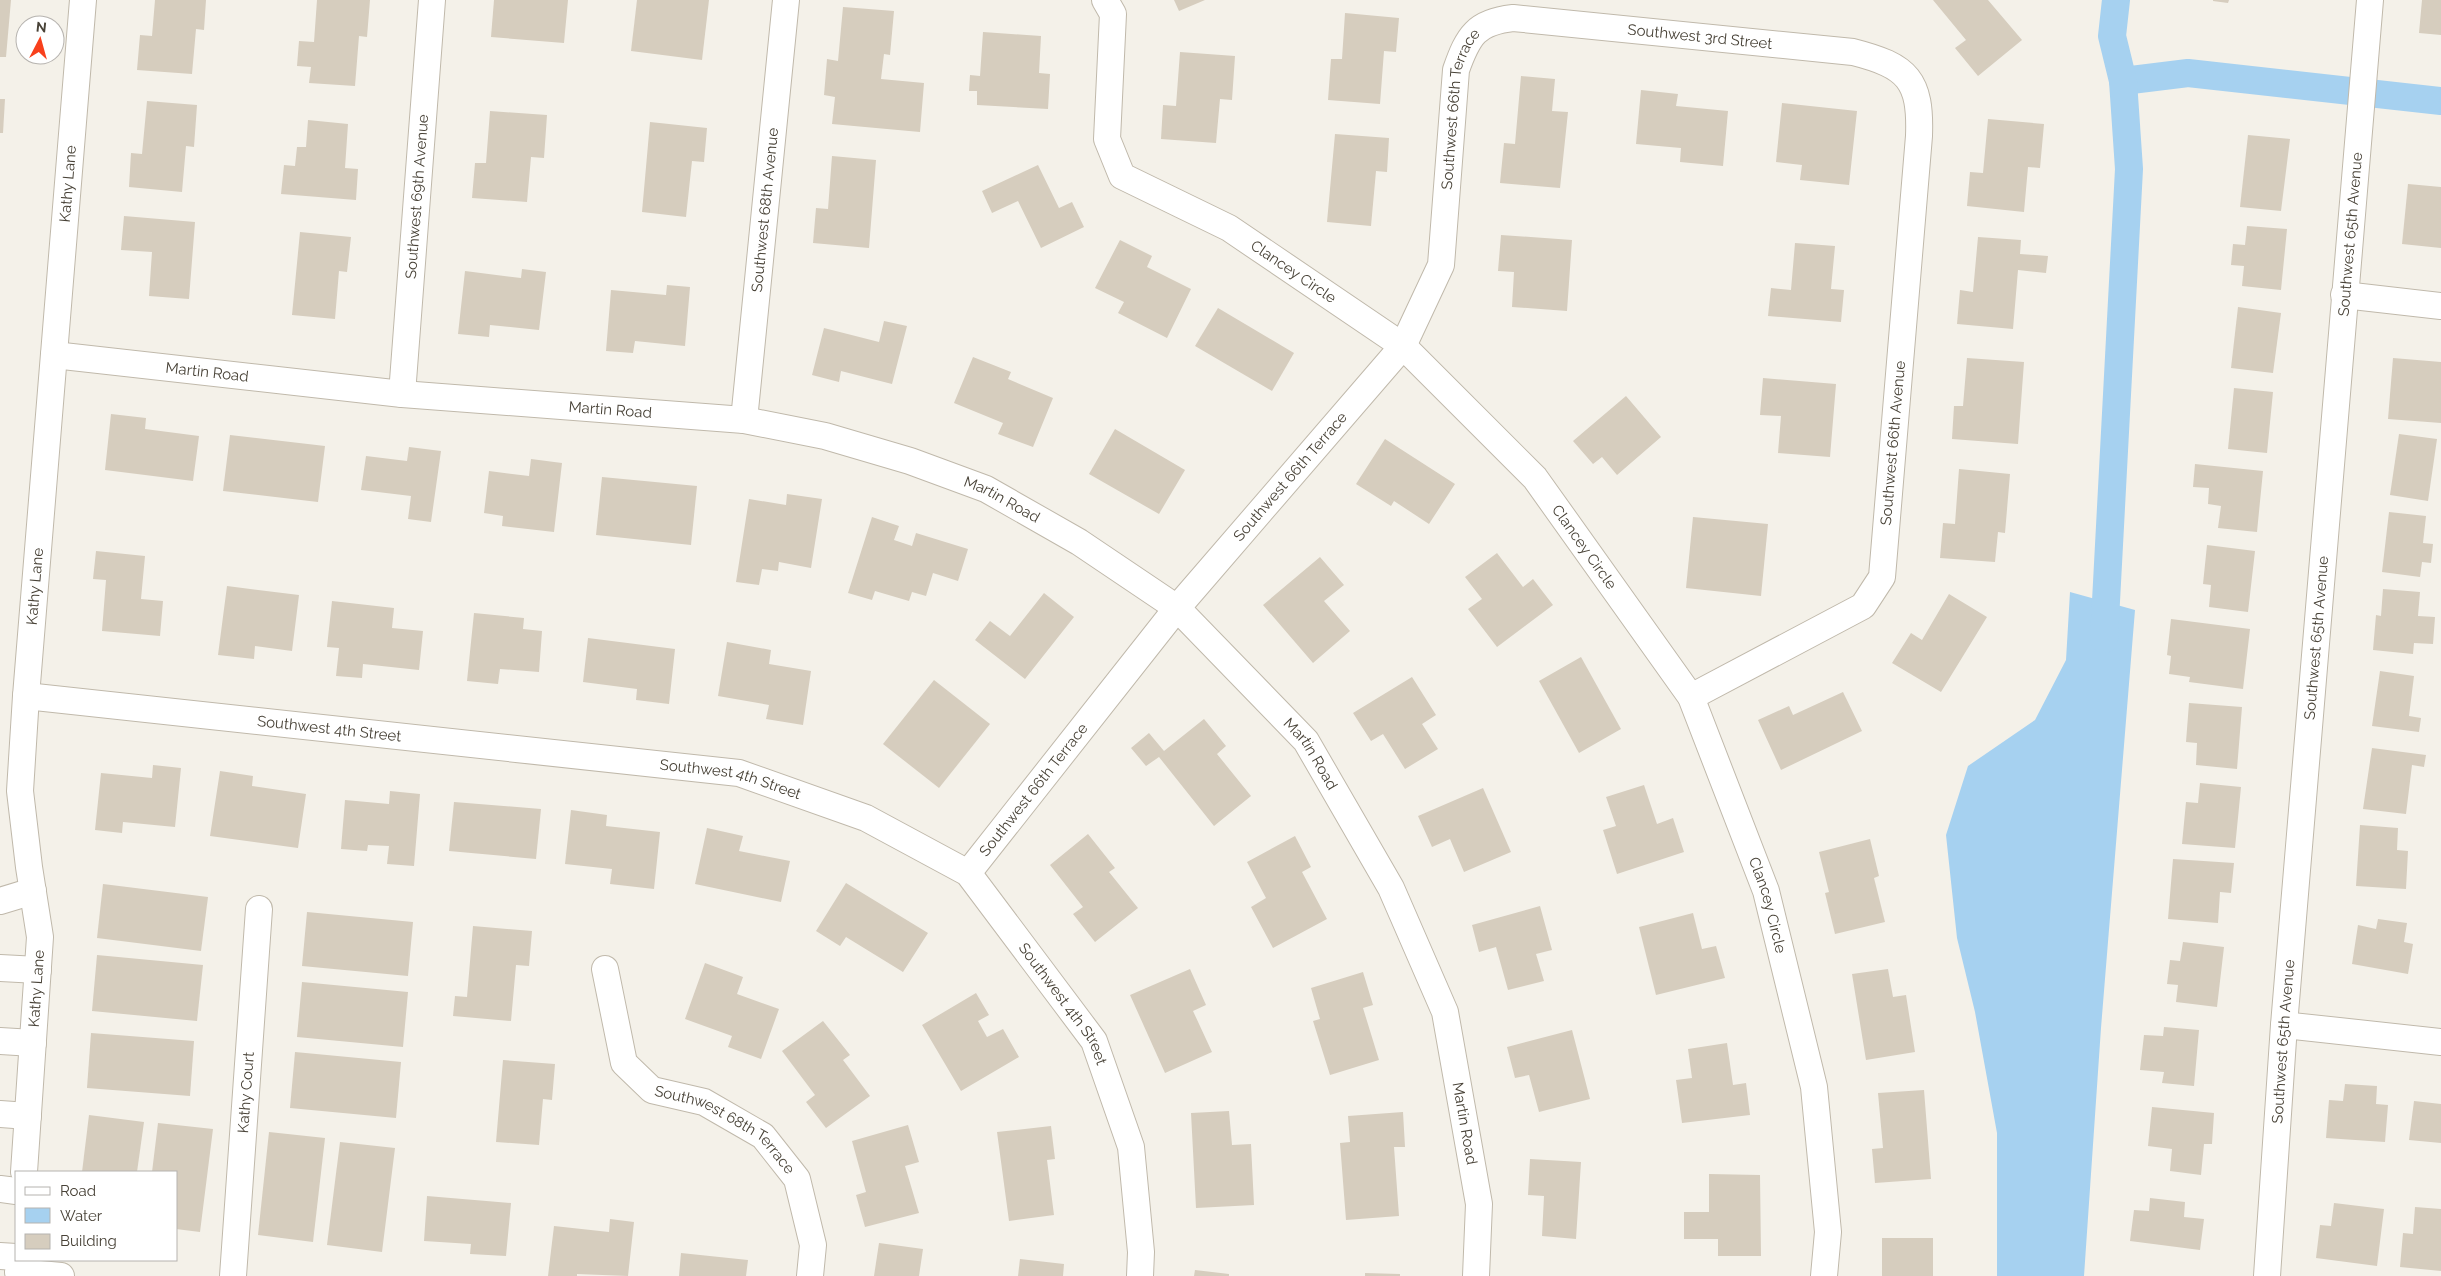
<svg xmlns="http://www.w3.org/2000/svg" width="2441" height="1276" font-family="Raleway,sans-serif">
	<rect width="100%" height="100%" fill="#f4f1e9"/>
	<path fill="#a6d1f0" d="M2070 592 2135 610 2101 1028 2084 1276H1997V1133L1975 1012 1957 938 1946 835 1968 766 2035 720 2066 660Z"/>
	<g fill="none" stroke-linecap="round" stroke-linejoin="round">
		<g stroke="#a6d1f0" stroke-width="28">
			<path d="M2123 81 2188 73 2441 101"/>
			<path d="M2104 639 2129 169 2123 81 2112 36 2116 0"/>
		</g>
	</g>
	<g fill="#d6cdbe">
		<path d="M0 0H11L6 57H0Z"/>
		<path d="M155 0H206L204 30 196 29 192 74 137 70 140 35 152 36Z"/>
		<path d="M317 0H370L367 37 359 36 355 86 309 83 311 67 297 66 299 41 314 42Z"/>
		<path d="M494 0H568L564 43 491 37Z"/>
		<path d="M637 0H709L702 60 631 51Z"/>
		<path d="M1174 0H1205L1179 11Z"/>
		<path d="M1933 0H1988L2022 40 1978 76 1955 48 1966 40Z"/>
		<path d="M2213 0H2229L2228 3 2213 1Z"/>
		<path d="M2422 0H2441V35L2419 33Z"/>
		<path d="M843 7 894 11 890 55 884 54 881 79 924 83 920 132 832 124 835 97 824 95 827 59 838 61Z"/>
		<path d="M1345 13 1399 18 1396 52 1384 51 1380 104 1328 100 1331 59H1342Z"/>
		<path d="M983 32 1041 36 1039 73 1050 74 1048 109 977 105V91H969L970 75 980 76Z"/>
		<path d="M1180 52 1235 56 1232 100 1220 99 1216 143 1161 139 1163 105 1176 106Z"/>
		<path d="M1521 76 1555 79 1552 111 1568 112 1560 188 1500 183 1504 143 1515 144Z"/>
		<path d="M1641 90 1678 94 1676 106 1728 111 1723 166 1680 162 1681 148 1636 144Z"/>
		<path d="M0 99H5L3 133H0Z"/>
		<path d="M147 101 197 105 194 147 186 146 182 192 129 187 131 153 142 154Z"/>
		<path d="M1782 103 1857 111 1849 185 1800 180 1802 165 1776 162Z"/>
		<path d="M490 111 547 115 544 158 531 157 527 202 472 198 475 163H486Z"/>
		<path d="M1988 119 2044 124 2040 168 2028 167 2024 212 1967 206 1970 172 1983 173Z"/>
		<path d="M308 120 348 124 345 168 358 169 356 200 281 194 284 165 295 166 297 147H306Z"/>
		<path d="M650 122 707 128 704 162 692 161 686 217 642 212Z"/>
		<path d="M1335 134 1389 138 1387 172 1376 171 1371 226 1327 222Z"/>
		<path d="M2248 135 2290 139 2281 211 2240 207Z"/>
		<path d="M832 156 876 160 869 248 813 243 816 208 828 209Z"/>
		<path d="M1038 165 1059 208 1072 202 1084 227 1041 248 1018 201 992 213 982 191Z"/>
		<path d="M2408 184 2441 187V248L2402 244Z"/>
		<path d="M124 216 195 222 189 299 149 296 152 252 121 250Z"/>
		<path d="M2247 226 2287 229 2281 290 2242 286 2244 266 2231 265 2233 244 2245 245Z"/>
		<path d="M300 232 351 237 347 272 339 271 335 319 292 315Z"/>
		<path d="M1501 235 1572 240 1567 311 1512 307 1514 272 1498 271Z"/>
		<path d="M1978 237 2021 240 2020 254 2048 256 2046 273 2018 270 2013 329 1957 324 1960 290 1973 292Z"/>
		<path d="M1120 240 1152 256 1147 267 1191 289 1167 338 1118 313 1124 302 1095 288Z"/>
		<path d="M1795 243 1835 246 1831 289 1844 290 1841 322 1768 316 1771 288 1791 290Z"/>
		<path d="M522 269 546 272 539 330 490 325 489 337 458 334 465 271 521 278Z"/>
		<path d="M667 285 690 287 685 346 635 341 633 353 606 351 611 290 666 295Z"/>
		<path d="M2238 307 2281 313 2273 373 2231 368Z"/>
		<path d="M1218 308 1294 353 1272 391 1195 346Z"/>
		<path d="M884 321 907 326 892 384 841 371 839 382 812 375 824 328 879 342Z"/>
		<path d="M973 357 1011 372 1008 379 1053 398 1033 447 998 434 1003 423 954 403Z"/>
		<path d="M1967 358 2024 362 2018 444 1952 439 1954 406H1963Z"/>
		<path d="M2393 358 2441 362V423L2388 419Z"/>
		<path d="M1763 378 1836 384 1830 457 1778 453 1781 416 1760 415Z"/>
		<path d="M2234 388 2273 392 2267 453 2228 449Z"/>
		<path d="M1626 396 1661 437 1617 475 1602 457 1593 464 1573 441Z"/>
		<path d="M111 414 146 418 145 429 199 436 193 481 105 470Z"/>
		<path d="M1115 429 1185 470 1159 514 1089 474Z"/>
		<path d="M2399 434 2437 439 2428 501 2390 495Z"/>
		<path d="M230 435 325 446 318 502 223 491Z"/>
		<path d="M1385 439 1455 484 1429 524 1394 501 1391 506 1356 484Z"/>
		<path d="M409 447 441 451 431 522 408 519 411 496 361 490 366 456 407 461Z"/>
		<path d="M531 459 562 463 554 532 502 526 503 516 484 513 489 471 529 476Z"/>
		<path d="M2195 464 2263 471 2257 532 2218 528 2221 506 2208 504 2209 488 2193 487Z"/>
		<path d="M1959 469 2010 474 2005 533 1998 532 1995 562 1940 558 1943 523 1955 524Z"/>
		<path d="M602 477 697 486 691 545 596 535Z"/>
		<path d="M787 494 822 499 811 568 779 562 778 571 762 569 759 585 736 582 749 499 786 505Z"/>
		<path d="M2389 512 2426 516 2423 543 2433 544 2431 563 2422 562 2420 577 2382 572Z"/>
		<path d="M872 517 899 526 894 540 912 546 916 533 968 549 958 581 933 573 926 596 912 592 909 601 875 591 872 600 848 593Z"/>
		<path d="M1693 517 1768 524 1761 596 1686 588Z"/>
		<path d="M2207 545 2255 551 2248 612 2209 607 2211 585 2203 584Z"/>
		<path d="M96 551 145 556 141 599 163 601 160 636 102 631 106 580 93 579Z"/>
		<path d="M1497 553 1523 587 1533 579 1553 605 1497 647 1468 609 1482 599 1465 577Z"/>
		<path d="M1320 557 1344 585 1324 601 1350 631 1313 663 1263 605Z"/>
		<path d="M227 586 299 595 292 651 255 646 254 659 218 655Z"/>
		<path d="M2383 589 2420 592 2418 616 2435 617 2433 644 2414 643 2413 654 2373 650 2376 615 2381 616Z"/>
		<path d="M1044 593 1074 617 1025 679 975 640 990 621 1010 636Z"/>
		<path d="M1949 594 1987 617 1941 692 1892 663 1911 633 1922 640Z"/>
		<path d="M332 601 394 608 392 628 423 631 419 670 363 664 362 678 336 676 339 648 327 647Z"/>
		<path d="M474 613 524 618 523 629 542 631 539 672 500 669 498 684 467 681Z"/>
		<path d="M2171 619 2250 629 2243 689 2189 682 2190 677 2169 674 2171 656 2167 655Z"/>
		<path d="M588 638 675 649 669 704 636 700 637 689 583 682Z"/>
		<path d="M727 642 771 650 769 664 811 671 803 725 766 719 769 705 718 696Z"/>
		<path d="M1581 657 1621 729 1579 753 1539 681Z"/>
		<path d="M2380 671 2414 676 2409 716 2421 718 2419 732 2372 726Z"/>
		<path d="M1412 677 1436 715 1422 724 1438 749 1405 769 1383 734 1371 741 1353 713Z"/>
		<path d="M934 680 990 724 939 788 883 744Z"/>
		<path d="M1843 692 1862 731 1781 770 1758 720 1789 706 1793 715Z"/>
		<path d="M2189 703 2242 707 2237 769 2196 765 2197 743 2186 742Z"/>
		<path d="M1204 719 1226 746 1217 754 1251 796 1214 826 1159 757 1146 766 1131 748 1149 733 1164 751Z"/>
		<path d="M2372 748 2426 755 2424 767 2412 765 2406 814 2363 809Z"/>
		<path d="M153 765 181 768 175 827 123 822 122 833 95 830 101 773 152 778Z"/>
		<path d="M220 771 253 776 252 786 306 794 298 848 210 836Z"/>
		<path d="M2200 783 2241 787 2235 848 2182 844 2186 802 2198 803Z"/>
		<path d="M1644 785 1657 824 1673 818 1684 852 1617 874 1603 830 1616 826 1606 797Z"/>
		<path d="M1483 788 1511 852 1464 872 1450 839 1432 847 1418 816Z"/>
		<path d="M390 791 420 794 414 866 387 864 389 846 368 845 367 851 341 849 345 800 389 804Z"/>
		<path d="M454 802 541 809 536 859 449 851Z"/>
		<path d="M571 810 607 815 606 826 660 832 654 889 610 884 612 869 565 864Z"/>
		<path d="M2360 825 2398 828 2397 850 2408 851 2406 889 2356 886Z"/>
		<path d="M707 828 743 836 739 851 790 861 781 902 695 884Z"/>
		<path d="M1088 834 1115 868 1109 872 1138 908 1095 942 1073 914 1083 907 1050 865Z"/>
		<path d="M1295 836 1311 867 1302 872 1327 919 1273 948 1251 907 1266 898 1247 862Z"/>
		<path d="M1870 839 1879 876 1874 878 1885 922 1835 934 1825 893 1829 892 1819 852Z"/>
		<path d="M2173 859 2234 863 2231 893 2220 892 2218 923 2168 919Z"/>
		<path d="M846 883 928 933 903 972 846 937 840 946 816 931Z"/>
		<path d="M103 884 208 897 201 951 97 938Z"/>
		<path d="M1540 906 1552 950 1536 954 1544 981 1508 990 1496 947 1479 952 1472 925Z"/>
		<path d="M307 912 413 922 408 976 302 966Z"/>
		<path d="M1693 913 1702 949 1716 946 1725 978 1656 995 1639 927Z"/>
		<path d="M2378 919 2407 923 2404 942 2413 944 2408 974 2352 964 2358 925 2376 929Z"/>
		<path d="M473 926 532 931 529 966 516 965 511 1021 453 1016 455 996 467 997Z"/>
		<path d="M2183 942 2224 947 2217 1007 2176 1002 2178 985 2167 984 2170 960 2180 961Z"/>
		<path d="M97 955 203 965 197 1021 92 1011Z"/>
		<path d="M705 963 743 977 737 994 779 1009 761 1059 728 1047 732 1036 685 1019Z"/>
		<path d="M1190 969 1206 1005 1193 1011 1212 1052 1165 1073 1130 995Z"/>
		<path d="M1888 969 1893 997 1906 995 1915 1052 1866 1060 1852 974Z"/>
		<path d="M1363 972 1373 1005 1363 1008 1379 1060 1330 1075 1313 1021 1320 1019 1311 988Z"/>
		<path d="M302 982 408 992 403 1047 297 1037Z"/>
		<path d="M976 993 989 1015 978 1021 987 1037 1003 1029 1019 1057 961 1091 922 1025Z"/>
		<path d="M823 1021 850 1055 843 1060 870 1096 826 1128 806 1102 815 1095 782 1051Z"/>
		<path d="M2164 1027 2199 1030 2194 1086 2162 1083 2164 1072 2140 1070 2144 1035 2163 1036Z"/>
		<path d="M1572 1030 1590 1099 1539 1112 1529 1075 1515 1078 1507 1047Z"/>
		<path d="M91 1033 194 1041 190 1096 87 1088Z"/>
		<path d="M1727 1043 1733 1085 1746 1083 1750 1115 1682 1123 1676 1080 1692 1078 1688 1049Z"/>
		<path d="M295 1052 401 1062 396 1118 290 1108Z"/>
		<path d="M503 1060 555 1064 552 1100 543 1099 539 1145 496 1142Z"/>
		<path d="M2345 1084 2377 1086 2376 1104 2388 1105 2385 1142 2326 1138 2329 1100 2343 1101Z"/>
		<path d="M1924 1090 1931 1179 1875 1183 1872 1149 1883 1148 1878 1093Z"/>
		<path d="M2414 1101 2441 1104V1143L2409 1140Z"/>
		<path d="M2152 1107 2214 1113 2212 1144H2204L2201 1175 2170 1171 2172 1149 2148 1146Z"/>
		<path d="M1229 1111 1232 1145 1251 1144 1254 1205 1196 1208 1191 1113Z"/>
		<path d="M1403 1112 1405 1147H1394L1399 1216 1346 1220 1340 1143 1350 1142 1348 1116Z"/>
		<path d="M89 1115 144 1122 137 1172H82Z"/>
		<path d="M158 1123 213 1129 200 1232 176 1229V1172H152Z"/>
		<path d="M908 1125 919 1162 905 1166 919 1213 865 1227 856 1195 866 1192 852 1141Z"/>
		<path d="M1051 1126 1055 1159 1047 1160 1054 1215 1009 1221 997 1132Z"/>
		<path d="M269 1132 325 1138 313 1242 258 1235Z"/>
		<path d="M340 1142 395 1148 382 1252 327 1245Z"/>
		<path d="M1530 1159 1581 1162 1576 1239 1542 1236 1544 1196 1528 1195Z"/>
		<path d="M1709 1174 1760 1175 1761 1256H1718V1239H1684V1212H1709Z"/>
		<path d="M427 1196 511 1203 506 1256 470 1254 471 1244 424 1241Z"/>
		<path d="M2150 1198 2185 1202 2184 1217 2204 1219 2200 1250 2130 1241 2134 1210 2149 1211Z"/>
		<path d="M2334 1203 2384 1209 2377 1266 2316 1258 2320 1225 2331 1226Z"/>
		<path d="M2415 1207 2441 1209V1271L2400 1267 2403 1233 2413 1234Z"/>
		<path d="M610 1219 634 1222 628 1276 577 1274V1276H548L554 1226 609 1232Z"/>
		<rect x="1882" y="1238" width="51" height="38"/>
		<path d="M879 1243 923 1249 919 1276H874Z"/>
		<path d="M681 1253 748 1260 746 1276H679Z"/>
		<path d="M1020 1259 1064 1264 1063 1276H1018Z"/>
		<path d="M1195 1270 1229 1274V1276H1194Z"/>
		<path d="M1365 1273 1400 1274V1276H1365Z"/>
	</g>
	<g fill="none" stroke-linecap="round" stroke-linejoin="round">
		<defs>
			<g id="minor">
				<path id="s1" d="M1105 0 1113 14 1107 139 1122 176 1229 228 1403 346 1535 478 1691 697 1766 891 1814 1087 1828 1232 1824 1276"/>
				<path d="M2344 295 2441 306"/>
				<path id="s2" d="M54 355 402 394 744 420 825 436 910 461 986 489 1079 542 1177 608 1306 741 1391 888 1445 1012 1479 1204 1476 1276"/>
				<path id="s3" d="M402 394 432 0"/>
				<path id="s4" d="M744 420 786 0"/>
				<path id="s5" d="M26 696 739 773 866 818 968 873 1094 1041 1131 1147 1141 1252 1140 1276"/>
				<path id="s6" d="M968 873 1177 608 1403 346 1441 265 1456 70C1468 36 1476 22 1513 18L1853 52C1908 66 1921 80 1919 136L1882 577 1863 606 1691 697"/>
				<path d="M0 901 33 891"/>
				<path d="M0 968 38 970"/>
				<path id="s7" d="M605 969 624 1063 652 1090 704 1102 763 1136 797 1179 813 1245 810 1276"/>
				<path d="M2284 1025 2441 1042"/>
				<path d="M0 1041 33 1043"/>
				<path d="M0 1114 28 1116"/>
				<path id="s8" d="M24 1172 40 937 29 867 20 791 26 696 83 0"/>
				<path d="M0 1189 16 1191"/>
				<path d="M0 1256 16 1257"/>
				<path d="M18 1272 61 1276"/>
				<path id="s9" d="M233 1276 259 909"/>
				<path id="s10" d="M2267 1276 2284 1025 2370 0"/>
			</g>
		</defs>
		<use href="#minor" stroke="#c0b9ab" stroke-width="28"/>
		<use href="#minor" stroke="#fff" stroke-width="26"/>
	</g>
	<g text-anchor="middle" stroke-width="4.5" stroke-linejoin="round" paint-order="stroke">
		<g font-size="15" fill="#484237" stroke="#fff">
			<text dy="5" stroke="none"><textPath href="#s6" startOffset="1240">Southwest 3rd Street</textPath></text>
			<text dy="5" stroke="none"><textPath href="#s6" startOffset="931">Southwest 66th Terrace</textPath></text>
			<text dy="5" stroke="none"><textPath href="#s8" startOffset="992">Kathy Lane</textPath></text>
			<text dy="5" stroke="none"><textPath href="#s3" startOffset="198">Southwest 69th Avenue</textPath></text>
			<text dy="5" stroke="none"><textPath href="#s4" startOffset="211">Southwest 68th Avenue</textPath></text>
			<text dy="5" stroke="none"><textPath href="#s10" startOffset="1045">Southwest 65th Avenue</textPath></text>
			<text dy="5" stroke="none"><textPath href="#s1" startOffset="378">Clancey Circle</textPath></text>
			<text dy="5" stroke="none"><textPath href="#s2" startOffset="154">Martin Road</textPath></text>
			<text dy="5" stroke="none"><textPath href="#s2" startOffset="559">Martin Road</textPath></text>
			<text transform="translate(1893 443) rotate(-85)" y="5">Southwest 66th Avenue</text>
			<text dy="5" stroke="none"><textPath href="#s6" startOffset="511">Southwest 66th Terrace</textPath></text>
			<text dy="5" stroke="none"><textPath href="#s2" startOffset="964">Martin Road</textPath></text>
			<text dy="5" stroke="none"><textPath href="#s1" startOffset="782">Clancey Circle</textPath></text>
			<text dy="5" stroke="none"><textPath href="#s8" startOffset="588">Kathy Lane</textPath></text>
			<text dy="5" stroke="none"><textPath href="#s10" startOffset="640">Southwest 65th Avenue</textPath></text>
			<text dy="5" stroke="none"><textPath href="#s5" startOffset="305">Southwest 4th Street</textPath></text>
			<text dy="5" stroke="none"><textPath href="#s2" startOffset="1369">Martin Road</textPath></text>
			<text dy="5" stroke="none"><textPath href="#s5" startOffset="710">Southwest 4th Street</textPath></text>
			<text dy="5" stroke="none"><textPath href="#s6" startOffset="106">Southwest 66th Terrace</textPath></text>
			<text dy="5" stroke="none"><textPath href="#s1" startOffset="1188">Clancey Circle</textPath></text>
			<text dy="5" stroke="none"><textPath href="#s8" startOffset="184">Kathy Lane</textPath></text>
			<text dy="5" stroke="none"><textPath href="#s5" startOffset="1130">Southwest 4th Street</textPath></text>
			<text dy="5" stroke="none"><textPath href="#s10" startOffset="235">Southwest 65th Avenue</textPath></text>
			<text dy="5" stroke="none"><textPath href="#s9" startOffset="184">Kathy Court</textPath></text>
			<text dy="5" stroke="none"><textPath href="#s2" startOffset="1774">Martin Road</textPath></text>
			<text dy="5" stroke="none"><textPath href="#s7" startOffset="220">Southwest 68th Terrace</textPath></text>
		</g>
	</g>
	<rect x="15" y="1171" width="162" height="90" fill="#ffffff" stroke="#b6b3af"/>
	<rect x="25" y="1187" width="25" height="8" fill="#ffffff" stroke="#b6b3af"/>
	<text x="60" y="1196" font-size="15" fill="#484237">Road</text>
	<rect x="25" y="1208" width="25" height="15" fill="#a6d1f0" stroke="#b6b3af"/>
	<text x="60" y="1221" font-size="15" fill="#484237">Water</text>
	<rect x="25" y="1234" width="25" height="15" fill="#d6cdbe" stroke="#b6b3af"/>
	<text x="60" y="1246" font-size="15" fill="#484237">Building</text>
	<g transform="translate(40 40) rotate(6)"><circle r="24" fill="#ffffff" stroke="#b6b3af"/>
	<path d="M0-4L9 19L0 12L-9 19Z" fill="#f8401c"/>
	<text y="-8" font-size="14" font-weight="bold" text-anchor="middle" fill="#484237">N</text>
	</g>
</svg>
